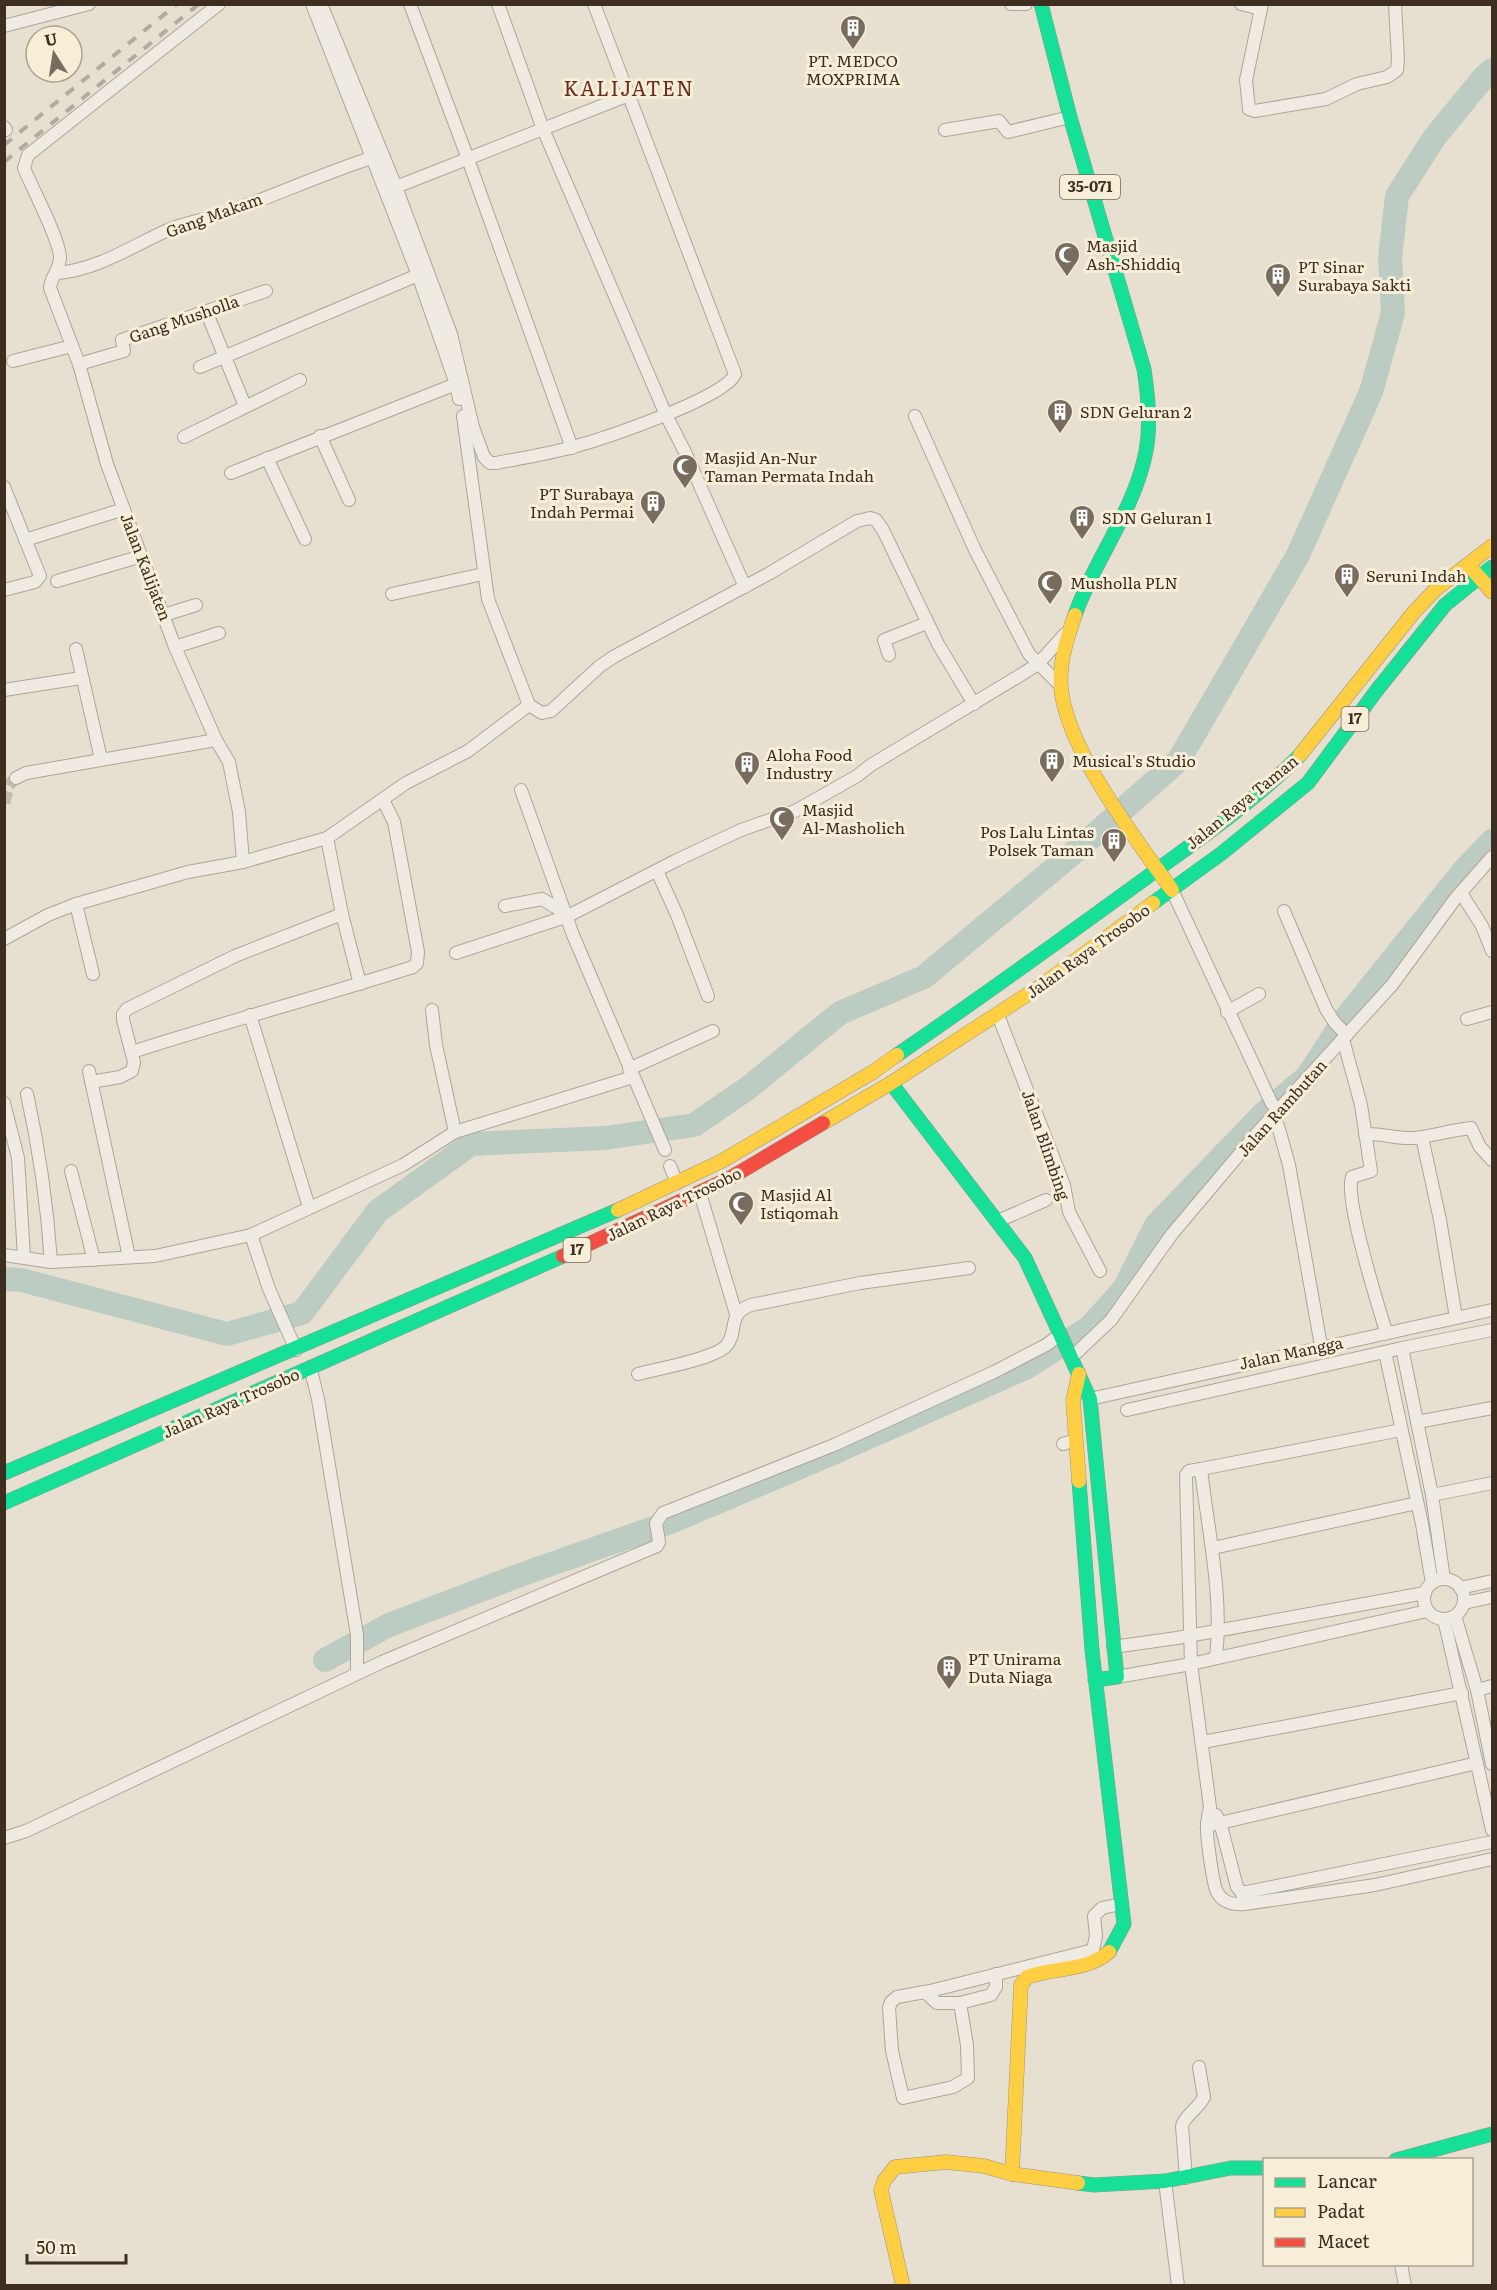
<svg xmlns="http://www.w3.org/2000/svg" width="1497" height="2290" font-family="Literata,serif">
	<rect width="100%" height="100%" fill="#e7e0d1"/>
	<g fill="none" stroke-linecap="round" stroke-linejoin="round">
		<g stroke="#bcccc2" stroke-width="24">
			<path d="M4 1279 21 1280 227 1334 302 1313 378 1211 471 1144 605 1138 694 1125 748 1088 840 1013 924 977 1084 844 1179 760 1298 555 1371 392 1393 313 1390 258 1397 196 1434 138 1484 77 1492 70"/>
			<path d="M325 1660 389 1625 523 1574 668 1523 824 1457 1025 1368 1089 1328 1124 1289 1156 1225 1264 1113 1307 1077 1344 1020 1465 869 1492 841"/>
		</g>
		<path stroke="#c5bcae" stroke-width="12" stroke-dasharray="12 6" stroke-linecap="butt" d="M4 803 9 785 16 778"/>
		<defs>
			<g id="street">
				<path d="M219 4 28 155 24 168C32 188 59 238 60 257 60 270 51 276 50 288L79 364 107 464 175 647 216 740 229 762 239 812 243 862"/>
				<path d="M312 4 418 275 456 384"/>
				<path d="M321 4 396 187 451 334 473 427 484 457 490 463H496C522 458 548 454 573 447 602 439 726 398 735 374L594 4"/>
				<path d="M410 4 468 159 572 448"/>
				<path d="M498 4 543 129 666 415 685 452 745 587"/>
				<path d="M1011 4H1026"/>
				<path d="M1241 4 1261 9"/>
				<path d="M1262 4 1246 80 1249 109 1255 111 1326 99 1357 84 1387 77 1393 73 1397 70 1398 59 1395 4"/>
				<path d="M4 26 89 4"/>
				<path d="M4 127 6 130"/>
				<path d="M945 130 999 121 1008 132 1070 117"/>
				<path d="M396 187 629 95"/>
				<path d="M57 273C97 270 132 246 168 230 186 222 206 220 225 213 274 196 322 174 371 158"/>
				<path d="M206 311 245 406"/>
				<path d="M13 361 72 346"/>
				<path d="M79 364 124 351 122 340 266 291"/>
				<path d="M200 367 418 275"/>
				<path d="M463 416 488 599 529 705"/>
				<path d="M915 416 975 550 1029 654 1061 686"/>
				<path d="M320 436 349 500"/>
				<path d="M184 437 300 380"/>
				<path d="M267 458 305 539"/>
				<path d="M231 473 456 384 459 399"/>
				<path d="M4 487 40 576 35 582 4 590"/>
				<path d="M25 540 124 509"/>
				<path d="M57 581 142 556"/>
				<path d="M392 594 483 574"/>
				<path d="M164 615 196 605"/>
				<path d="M175 647 219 633"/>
				<path d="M76 649 101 759"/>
				<path d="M889 655 884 640 927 623"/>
				<path d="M4 690 81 678"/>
				<path d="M16 778 26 773 216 740"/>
				<path d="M521 790 573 935 665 1150"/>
				<path d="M327 838 342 914 360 984"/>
				<path d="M657 871 677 915 708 996"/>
				<path d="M1172 890 1271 1102 1277 1111"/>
				<path d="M1461 893 1482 926 1492 951"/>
				<path d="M76 904 93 974"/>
				<path d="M505 906 542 899 567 914"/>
				<path d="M1284 911 1326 1009 1335 1023 1347 1035"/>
				<path d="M4 939 48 915 76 904 188 872 243 862 327 838 406 783 468 751 529 705 542 713 551 711 600 666 615 656 770 573 857 521 870 518 876 520 883 530 938 644 974 704"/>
				<path d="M456 953 568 916 675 861 741 830 795 811 857 776 871 765 1019 676 1038 664 1065 634"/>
				<path d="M432 1010 436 1045 455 1132"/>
				<path d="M1227 1012 1259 994"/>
				<path d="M250 1015 309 1207"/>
				<path d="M998 1015 1064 1185 1069 1212 1100 1271"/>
				<path d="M1467 1019 1492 1012"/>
				<path d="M1343 1039 1361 1105 1371 1171 1352 1177C1344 1199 1378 1304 1386 1332"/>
				<path d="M132 1052C225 1022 319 997 413 967L417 963 418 952 394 822 383 800"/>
				<path d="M629 1069 713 1031"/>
				<path d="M89 1071 129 1257"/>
				<path d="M91 1082 120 1077 132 1071 134 1062 123 1020V1014L127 1009 235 956 342 914"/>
				<path d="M27 1094C40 1153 47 1202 51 1262"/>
				<path d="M4 1103 18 1158 24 1257"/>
				<path d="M1273 1116 1278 1126 1289 1165 1321 1346"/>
				<path d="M1365 1134C1381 1133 1397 1139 1414 1138 1433 1136 1452 1130 1471 1128L1480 1147 1492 1160"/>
				<path d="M1422 1137 1440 1220 1456 1318"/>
				<path d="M670 1166 677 1183"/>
				<path d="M71 1171 94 1260"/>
				<path d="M700 1193 736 1314"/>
				<path d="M998 1221 1046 1200"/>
				<path d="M251 1235 269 1289 296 1350"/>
				<path d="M4 1255 51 1262 155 1256 251 1235 403 1165 455 1132 633 1077"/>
				<path d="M1402 1348 1432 1495 1444 1579"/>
				<path d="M1385 1352 1422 1524 1432 1583"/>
				<path d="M1071 1358 1111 1320 1172 1234 1258 1132 1392 985 1455 899 1492 857"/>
				<path d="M310 1367 318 1399 357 1635V1673"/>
				<path d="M638 1374C657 1369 714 1359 726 1346 739 1332 726 1314 751 1305L860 1283 969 1268"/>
				<path d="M1090 1399 1492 1310"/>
				<path d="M1127 1410 1402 1348 1492 1330"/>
				<path d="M1417 1422 1492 1408"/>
				<path d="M1063 1444 1076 1440"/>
				<path d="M1201 1469 1401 1430"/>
				<path d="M1432 1495 1492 1483"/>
				<path d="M1213 1548 1417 1503"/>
				<circle cx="1444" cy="1599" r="20"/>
				<path d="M1460 1588 1492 1581"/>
				<path d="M1464 1603 1492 1597"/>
				<path d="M1455 1616 1477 1690 1492 1764"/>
				<path d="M1444 1619 1492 1830"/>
				<path d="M1113 1647 1177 1638 1425 1593"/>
				<path d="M1216 1658C1223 1594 1208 1532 1201 1469L1189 1471 1186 1475 1191 1664 1210 1807C1209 1813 1207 1819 1207 1825 1206 1834 1213 1885 1217 1892 1223 1903 1233 1905 1245 1904L1375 1885 1492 1859"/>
				<path d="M1117 1677 1191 1664 1427 1611"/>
				<path d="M1477 1690 1492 1686"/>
				<path d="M1203 1742 1462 1693"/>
				<path d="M1216 1815 1220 1822 1237 1887 1242 1893 1244 1900"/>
				<path d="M1207 1826 1477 1763"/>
				<path d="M4 1838 26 1831 382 1662 657 1546 659 1542 656 1523 663 1513 834 1445 994 1372 1046 1345 1061 1334"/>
				<path d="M1242 1893 1492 1842"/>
				<path d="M925 1992 937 2003H960L991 1995 996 1987V1974"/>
				<path d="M960 2003 967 2045 968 2078 953 2087 903 2098 892 2051 889 2008 891 2002 897 1997 930 1991 1093 1950 1096 1936 1094 1916 1102 1908 1121 1904"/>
				<path d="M1186 2178 1182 2126C1185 2115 1199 2108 1204 2097L1199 2067"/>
				<path d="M1165 2181 1178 2286"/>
				<path d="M1401 2264 1405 2286"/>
			</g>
			<g id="fast">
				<path d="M1041 4 1070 117 1144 369C1148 396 1151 424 1146 451 1135 510 1094 560 1075 615"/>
				<path d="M1153 903 1222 853 1308 783 1377 690 1445 605 1492 567"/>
				<path d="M897 1055C980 998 1062 939 1143 880 1196 841 1253 803 1300 755"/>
				<path d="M891 1083 1025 1258 1090 1399 1117 1677 1095 1680"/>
				<path d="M4 1473 618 1210"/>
				<path d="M1079 1481 1092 1650 1124 1924 1109 1952"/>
				<path d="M4 1503 563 1256"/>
				<path d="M1396 2160 1492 2134"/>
				<path d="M1078 2183 1094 2185 1165 2181 1231 2168H1264"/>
			</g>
			<g id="slow">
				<path d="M1473 570 1492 592"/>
				<path d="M1075 615C1067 638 1059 662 1061 687 1066 749 1136 839 1172 890"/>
				<path d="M1300 755 1414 612 1436 589 1492 546"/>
				<path d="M823 1123 891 1083 1042 985 1153 903"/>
				<path d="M618 1210 722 1161 873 1072 897 1055"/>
				<path d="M1079 1374 1073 1400 1079 1481"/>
				<path d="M1012 2174 1021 1985 1027 1977C1054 1967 1086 1972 1109 1952"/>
				<path d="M903 2286 881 2190 884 2181 895 2167 946 2162 984 2166 1012 2174 1078 2183"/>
			</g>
			<path id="jam" d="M563 1256 730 1178 823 1123"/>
		</defs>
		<use href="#street" stroke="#ada599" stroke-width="14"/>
		<use href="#fast" stroke="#9c958a" stroke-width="15"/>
		<use href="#slow" stroke="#9c958a" stroke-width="15"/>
		<use href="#jam" stroke="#9c958a" stroke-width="15"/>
		<use href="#street" stroke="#efebe3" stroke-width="12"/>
		<use href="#fast" stroke="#16e098" stroke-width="14"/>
		<use href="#slow" stroke="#ffcf43" stroke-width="14"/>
		<use href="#jam" stroke="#f24e42" stroke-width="14"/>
		<g stroke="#afaaa2" stroke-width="4" stroke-dasharray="10 10" stroke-linecap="butt">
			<path d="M4 145 177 4"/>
			<path d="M4 162 199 4"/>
		</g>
	</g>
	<defs>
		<symbol id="building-pin" viewBox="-11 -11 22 30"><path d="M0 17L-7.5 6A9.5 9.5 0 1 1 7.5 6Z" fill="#786c5e" stroke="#f7eed8"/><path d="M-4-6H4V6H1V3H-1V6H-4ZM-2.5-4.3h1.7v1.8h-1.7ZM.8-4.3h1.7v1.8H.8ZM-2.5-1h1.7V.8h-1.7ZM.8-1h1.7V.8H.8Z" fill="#fff"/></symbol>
		<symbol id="mosque-pin" viewBox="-11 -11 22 30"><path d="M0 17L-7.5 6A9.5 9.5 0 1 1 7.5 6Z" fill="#786c5e" stroke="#f7eed8"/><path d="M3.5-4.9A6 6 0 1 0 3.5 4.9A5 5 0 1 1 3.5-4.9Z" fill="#fff"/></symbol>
	</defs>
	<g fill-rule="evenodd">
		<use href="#building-pin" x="838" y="13" width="30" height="40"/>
		<use href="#mosque-pin" x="1052" y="240" width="30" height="40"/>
		<use href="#building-pin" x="1263" y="261" width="30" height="40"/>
		<use href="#building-pin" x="1045" y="397" width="30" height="40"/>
		<use href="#mosque-pin" x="670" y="452" width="30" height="40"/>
		<use href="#building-pin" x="638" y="488" width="30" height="40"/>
		<use href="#building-pin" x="1067" y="503" width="30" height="40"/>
		<use href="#building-pin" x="1332" y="561" width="30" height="40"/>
		<use href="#mosque-pin" x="1035" y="568" width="30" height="40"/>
		<use href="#building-pin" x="1037" y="746" width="30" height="40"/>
		<use href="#building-pin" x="732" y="749" width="30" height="40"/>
		<use href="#mosque-pin" x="767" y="804" width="30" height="40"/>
		<use href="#building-pin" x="1099" y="826" width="30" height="40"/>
		<use href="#mosque-pin" x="726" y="1189" width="30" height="40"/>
		<use href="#building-pin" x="934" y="1653" width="30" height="40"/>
	</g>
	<g text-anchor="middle" stroke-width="6" stroke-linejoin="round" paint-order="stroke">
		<g fill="#f7eed8" stroke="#756857" stroke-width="1.5">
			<rect x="1060" y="175" width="60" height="24" rx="4.5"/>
			<rect x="1341.5" y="707" width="27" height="24" rx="4.5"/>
			<rect x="563.5" y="1238" width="27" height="24" rx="4.5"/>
		</g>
		<g font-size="15" font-weight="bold" fill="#3d2e20">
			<text x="1090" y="192">35-071</text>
			<text x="1355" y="724">17</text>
			<text x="577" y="1255">17</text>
		</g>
		<g font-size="16" fill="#3d2e20" stroke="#f7eed8" text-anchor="start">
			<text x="853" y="67" text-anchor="middle">PT. MEDCO<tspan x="853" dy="18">MOXPRIMA</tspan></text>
			<text x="1086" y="252">Masjid<tspan x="1086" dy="18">Ash-Shiddiq</tspan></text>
			<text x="1298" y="273">PT Sinar<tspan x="1298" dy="18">Surabaya Sakti</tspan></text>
			<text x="1080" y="418">SDN Geluran 2</text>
			<text x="704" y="464">Masjid An-Nur<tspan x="704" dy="18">Taman Permata Indah</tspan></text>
			<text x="634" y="500" text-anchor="end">PT Surabaya<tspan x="634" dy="18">Indah Permai</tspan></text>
			<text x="1102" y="524">SDN Geluran 1</text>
			<text x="1366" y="582">Seruni Indah</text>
			<text x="1070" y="589">Musholla PLN</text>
			<text x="766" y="761">Aloha Food<tspan x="766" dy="18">Industry</tspan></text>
			<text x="1072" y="767">Musical's Studio</text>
			<text x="802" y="816">Masjid<tspan x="802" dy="18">Al-Masholich</tspan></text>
			<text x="1094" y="838" text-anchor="end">Pos Lalu Lintas<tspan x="1094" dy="18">Polsek Taman</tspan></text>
			<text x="760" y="1201">Masjid Al<tspan x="760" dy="18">Istiqomah</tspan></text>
			<text x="968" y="1665">PT Unirama<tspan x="968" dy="18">Duta Niaga</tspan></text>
		</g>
		<g font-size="16" fill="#3d2e20" stroke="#f7eed8">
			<text transform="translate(214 215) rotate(-20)" y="6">Gang Makam</text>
			<text transform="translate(184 319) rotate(-19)" y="6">Gang Musholla</text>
			<text transform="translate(146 567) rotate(69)" y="6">Jalan Kalijaten</text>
			<text transform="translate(1242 802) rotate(-39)" y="6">Jalan Raya Taman</text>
			<text transform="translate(1088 951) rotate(-36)" y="6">Jalan Raya Trosobo</text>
			<text transform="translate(1282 1108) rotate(-48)" y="6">Jalan Rambutan</text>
			<text transform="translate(1046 1145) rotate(71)" y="6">Jalan Blimbing</text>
			<text transform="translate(674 1204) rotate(-26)" y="6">Jalan Raya Trosobo</text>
			<text transform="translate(1291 1353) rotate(-12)" y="6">Jalan Mangga</text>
			<text transform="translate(231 1403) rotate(-24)" y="6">Jalan Raya Trosobo</text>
		</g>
		<g font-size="20" letter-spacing="1.5" fill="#6b2e1e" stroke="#f7eed8">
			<text x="629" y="96">KALIJATEN</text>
		</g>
	</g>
	<rect width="1497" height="2290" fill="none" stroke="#3d2e20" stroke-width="12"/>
	<rect x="1263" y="2158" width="210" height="108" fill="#f7eed8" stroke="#ada18e" stroke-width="1.5"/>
	<rect x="1275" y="2178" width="30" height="9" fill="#16e098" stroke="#ada18e" stroke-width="1.5"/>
	<text x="1317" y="2188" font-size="18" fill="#3d2e20">Lancar</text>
	<rect x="1275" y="2208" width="30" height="9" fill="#ffcf43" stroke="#ada18e" stroke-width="1.5"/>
	<text x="1317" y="2218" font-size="18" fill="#3d2e20">Padat</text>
	<rect x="1275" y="2238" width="30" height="9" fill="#f24e42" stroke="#ada18e" stroke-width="1.5"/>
	<text x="1317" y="2248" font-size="18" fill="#3d2e20">Macet</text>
	<g transform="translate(54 54) rotate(348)"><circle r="28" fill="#f7eed8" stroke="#ada18e" stroke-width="1.5"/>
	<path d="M0-4.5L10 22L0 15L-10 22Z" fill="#786c5e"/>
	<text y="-9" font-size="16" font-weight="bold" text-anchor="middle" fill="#3d2e20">U</text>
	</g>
	<path d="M27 2254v9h99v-9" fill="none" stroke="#3d2e20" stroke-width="3"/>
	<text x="36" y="2254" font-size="18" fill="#3d2e20" stroke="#f7eed8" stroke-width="4.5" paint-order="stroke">50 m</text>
</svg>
